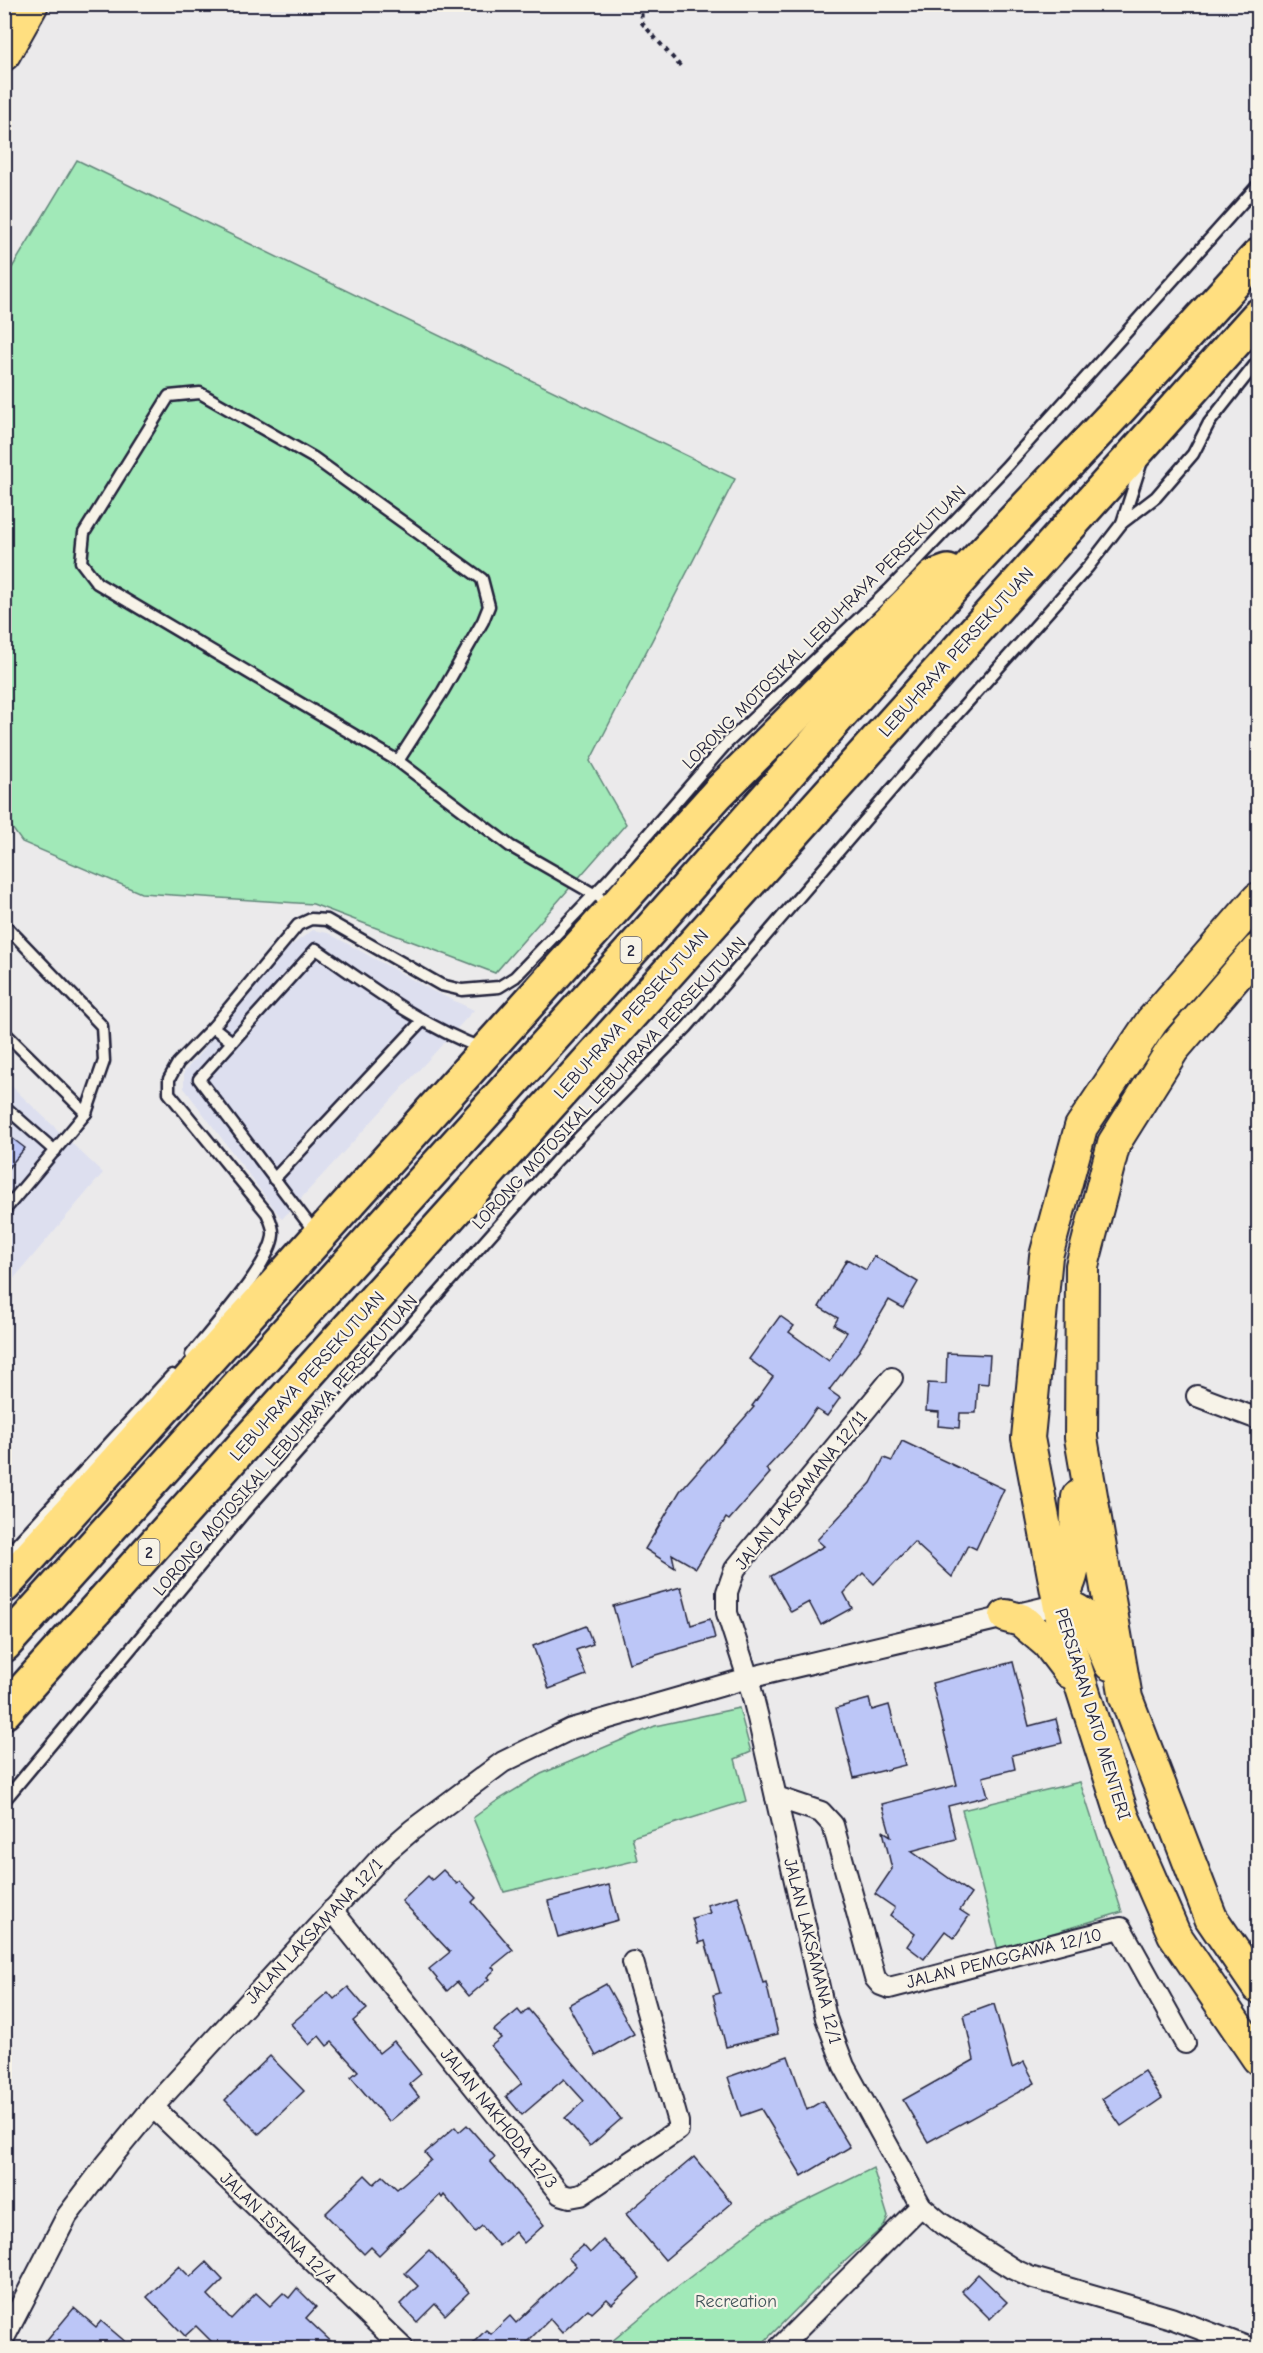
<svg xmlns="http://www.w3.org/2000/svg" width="1263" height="2353" font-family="'Comic Neue',sans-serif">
	<rect width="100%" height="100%" fill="#ebeaeb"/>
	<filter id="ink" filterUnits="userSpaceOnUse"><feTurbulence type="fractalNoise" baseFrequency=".0167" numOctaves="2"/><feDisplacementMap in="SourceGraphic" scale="12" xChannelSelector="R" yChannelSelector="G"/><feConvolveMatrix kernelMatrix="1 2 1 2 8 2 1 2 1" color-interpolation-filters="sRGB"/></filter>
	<g filter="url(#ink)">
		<g fill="#dddfef">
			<path d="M313 930 328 933 433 991 474 1010 282 1219 184 1088V1072L289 947Z"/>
			<path d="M5 1080 103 1173 5 1289Z"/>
		</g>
		<g fill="#a1e9b8" stroke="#62867a" stroke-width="1.5">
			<path d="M77 160 735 479 590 761 626 824 495 973 313 904 141 893 22 842 5 818 4 281Z"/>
			<path d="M739 1708 751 1752 735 1759 746 1801 632 1837 638 1860 504 1892 473 1818 495 1802 541 1774 655 1726Z"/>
			<path d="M1080 1782 1122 1912 998 1950 962 1810Z"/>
			<path d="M873 2168 888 2217 884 2226 831 2274 758 2348H604L673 2290 761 2223Z"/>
		</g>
		<g fill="#bcc6f7" stroke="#22223b" stroke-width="1.5">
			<path d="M4 1132 25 1148 4 1173Z"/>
			<path d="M874 1256 918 1282 903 1308 889 1300 859 1351 829 1390 840 1398 827 1416 816 1409 796 1437 766 1469 770 1473 729 1520 726 1518 696 1568 672 1554 675 1568 645 1549 680 1491 754 1407 752 1406 773 1377 749 1359 780 1316 794 1326 789 1332 829 1361 847 1332 834 1325 838 1318 819 1307 847 1259 866 1270Z"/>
			<path d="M947 1353 990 1355 988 1384 978 1383 976 1413H960L959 1428 938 1426 939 1412 926 1411 928 1383 946 1384Z"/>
			<path d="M902 1441 1004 1489 976 1549 968 1545 952 1577 914 1542 874 1584 863 1573 844 1593 852 1608 821 1625 809 1602 791 1612 771 1576 824 1546 817 1540 871 1483 884 1458 892 1461Z"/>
			<path d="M681 1587 691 1625 710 1619 715 1638 629 1663 613 1606Z"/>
			<path d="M586 1626 593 1644 576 1650 586 1675 549 1689 533 1646Z"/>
			<path d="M1013 1662 1029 1726 1056 1719 1062 1743 1012 1755 1015 1769 983 1777 988 1796 948 1806 956 1839 911 1851 971 1894 960 1910 969 1916 954 1938 945 1931 924 1959 907 1946 915 1934 890 1915 895 1908 875 1894 892 1869 883 1831 891 1836 882 1804 957 1785 932 1683Z"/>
			<path d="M869 1699 872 1710 889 1705 905 1765 854 1778 836 1708Z"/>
			<path d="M443 1870 457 1884 460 1881 476 1898 472 1902 513 1950 492 1967 495 1970 487 1977 489 1979 469 1996 457 1982 447 1991 429 1969 450 1952 402 1901 428 1876 432 1880Z"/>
			<path d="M609 1885 618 1920 558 1937 548 1901Z"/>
			<path d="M738 1896 763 1983 766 1982 778 2034 726 2047 713 1995 720 1993 705 1941 699 1943 692 1918 710 1913 707 1905Z"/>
			<path d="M606 1984 634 2034 596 2056 568 2005Z"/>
			<path d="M348 1987 367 2009 353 2021 379 2053 394 2041 421 2074 409 2084 419 2097 389 2122 351 2077 358 2071 332 2042 327 2046 319 2036 309 2045 291 2024 328 1992 334 1999Z"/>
			<path d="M994 2004 1012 2068 1024 2062 1035 2083 928 2142 903 2100 974 2060 964 2015Z"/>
			<path d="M528 2009 621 2119 590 2146 565 2118 584 2101 564 2079 522 2115 506 2096 522 2083 491 2046 501 2038 494 2030 518 2010 522 2015Z"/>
			<path d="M270 2056 304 2091 259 2134 225 2100Z"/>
			<path d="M788 2056 807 2110 822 2101 850 2147 802 2176 761 2109 741 2116 728 2077Z"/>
			<path d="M1144 2071 1162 2098 1121 2126 1102 2099Z"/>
			<path d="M467 2125 495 2157 490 2161 544 2225 524 2243 515 2232 499 2246 482 2226 475 2232 444 2195 442 2198 440 2195 379 2255 371 2247 364 2254 325 2214 365 2175 374 2184 383 2176 397 2189 431 2160 425 2153 455 2127 459 2132Z"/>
			<path d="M694 2157 732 2203 665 2260 626 2214Z"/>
			<path d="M603 2240 640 2278 612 2304 607 2299 592 2313 588 2309 562 2333 550 2319 520 2349H467L486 2330 491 2334 510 2316 516 2323 576 2266 568 2258 583 2245 590 2253Z"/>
			<path d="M429 2250 469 2292 445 2315 435 2304 417 2322 400 2304 418 2286 405 2273Z"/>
			<path d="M206 2262 223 2280 208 2295 231 2319 256 2293 270 2306 283 2293 289 2298 297 2288 316 2307 306 2318 339 2349H219L196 2326 185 2336 147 2297 179 2266 190 2277Z"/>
			<path d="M978 2274 1007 2302 990 2319 962 2291Z"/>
			<path d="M74 2308 96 2327 101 2321 134 2349H40Z"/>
		</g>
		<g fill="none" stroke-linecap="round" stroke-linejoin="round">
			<defs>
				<g id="service">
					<path d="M1122 523 1142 461"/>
					<path d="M398 761 443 691 483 621 489 606 482 579 314 458 200 393 169 396 84 533 81 562 97 583 398 761 510 846 599 897"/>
					<path d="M4 924 102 1026 104 1061 86 1113"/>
					<path d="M213 1027 232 1042"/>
					<path d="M4 1032 86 1113 4 1211"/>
					<path d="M4 1106 55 1151"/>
					<path d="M274 1179 422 1021"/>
					<path d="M317 1235 199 1079 316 949C370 986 420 1025 481 1048"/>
					<path d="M191 1355C211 1330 271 1264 273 1235 274 1228 270 1220 267 1213L169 1093V1079L178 1063 213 1027 298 925 311 919 327 920 441 985 462 990 499 987 515 977 610 878 726 744 890 589 1005 468 1258 185"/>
					<path d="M4 1558 172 1375"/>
					<path d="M4 1801 243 1514 556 1161 687 1027 949 723 1088 567 1122 523 1156 497 1193 454 1209 423 1258 361"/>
				</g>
				<g id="minor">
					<path d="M892 1378 735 1569 727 1592V1613L748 1678 758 1718 826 2018 844 2066 921 2206 942 2224 1013 2269 1030 2277 1171 2318 1250 2348"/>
					<path d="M1197 1396 1258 1419"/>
					<path d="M776 1797 821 1812 833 1825 875 1978 881 1985 889 1988C967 1969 1043 1946 1121 1928L1185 2043"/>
					<path d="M332 1910 560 2194 570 2197 581 2195 678 2130V2122L633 1962"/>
					<path d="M153 2107 403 2348"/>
					<path d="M4 2338 67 2216 107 2163 153 2107 384 1854 412 1830 503 1762 571 1729 748 1678 1060 1604"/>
					<path d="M779 2348 921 2206"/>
				</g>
				<g id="primary">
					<path d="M4 54 32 4"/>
					<path d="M1258 899 1152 1021 1081 1127 1046 1256 1028 1438 1065 1634 1123 1817 1174 1934 1258 2058"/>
					<path d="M1258 950 1173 1049 1114 1143 1082 1266 1081 1438 1126 1698 1211 1918 1258 1987"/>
					<path d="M1060 1603C1064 1593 1070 1583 1072 1572 1079 1548 1075 1522 1078 1497"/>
					<path d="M1060 1604C1094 1612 1097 1635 1110 1664"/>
					<path d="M1006 1616 1021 1620 1048 1643 1070 1672"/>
				</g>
				<g id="trunk">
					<path d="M4 1586 718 793 934 577 948 572"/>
					<path d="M4 1645 649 931 974 563 1121 407 1258 256"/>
					<path d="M4 1712 1258 316"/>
				</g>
			</defs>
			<use href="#service" stroke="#22223b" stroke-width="15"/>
			<use href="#minor" stroke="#22223b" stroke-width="24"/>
			<use href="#primary" stroke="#22223b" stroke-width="36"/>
			<use href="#trunk" stroke="#22223b" stroke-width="38"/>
			<path stroke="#22223b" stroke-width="4" stroke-dasharray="4.5 4.5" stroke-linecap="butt" d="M641 4 642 23 682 68"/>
			<use href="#service" stroke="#f7f3e8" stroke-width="10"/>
			<use href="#minor" stroke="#f7f3e8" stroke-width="20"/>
			<use href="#primary" stroke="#ffdf80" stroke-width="32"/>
			<use href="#trunk" stroke="#ffdf80" stroke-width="33"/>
		</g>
	</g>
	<g text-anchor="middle" stroke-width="4.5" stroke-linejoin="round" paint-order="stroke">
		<g fill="#f7f3e8" stroke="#62616f" stroke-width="1.5">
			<rect x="620.5" y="937" width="21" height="26" rx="4.5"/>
			<rect x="138.5" y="1539" width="21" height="26" rx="4.5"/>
		</g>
		<g font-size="16" font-weight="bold" fill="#22223b">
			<text x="631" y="956">2</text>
			<text x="149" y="1558">2</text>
		</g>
		<g font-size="18" fill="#22223b" stroke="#f7f3e8">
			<text transform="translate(824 627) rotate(-45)" y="6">LORONG MOTOSIKAL LEBUHRAYA PERSEKUTUAN</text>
			<text transform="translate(956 652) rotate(-48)" y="6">LEBUHRAYA PERSEKUTUAN</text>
			<text transform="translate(631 1014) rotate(-48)" y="6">LEBUHRAYA PERSEKUTUAN</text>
			<text transform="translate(609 1083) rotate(-47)" y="6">LORONG MOTOSIKAL LEBUHRAYA PERSEKUTUAN</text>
			<text transform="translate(307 1376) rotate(-48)" y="6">LEBUHRAYA PERSEKUTUAN</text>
			<text transform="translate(285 1445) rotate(-49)" y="6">LORONG MOTOSIKAL LEBUHRAYA PERSEKUTUAN</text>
			<text transform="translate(801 1490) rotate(-51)" y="6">JALAN LAKSAMANA 12/11</text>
			<text transform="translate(1093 1714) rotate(73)" y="6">PERSIARAN DATO MENTERI</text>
			<text transform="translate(314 1931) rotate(-47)" y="6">JALAN LAKSAMANA 12/1</text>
			<text transform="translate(813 1951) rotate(76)" y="6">JALAN LAKSAMANA 12/1</text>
			<text transform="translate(1004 1958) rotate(-14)" y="6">JALAN PEMGGAWA 12/10</text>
			<text transform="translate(499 2118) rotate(51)" y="6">JALAN NAKHODA 12/3</text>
			<text transform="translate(278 2228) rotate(44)" y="6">JALAN ISTANA 12/4</text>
		</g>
		<g font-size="18" fill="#42545a" stroke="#f7f3e8">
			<text x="736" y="2307">Recreation</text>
		</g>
	</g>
	<rect width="1263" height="2353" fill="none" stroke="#f7f3e8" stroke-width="24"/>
	<rect x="12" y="12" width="1239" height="2329" fill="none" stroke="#22223b" stroke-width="2" filter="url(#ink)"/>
</svg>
